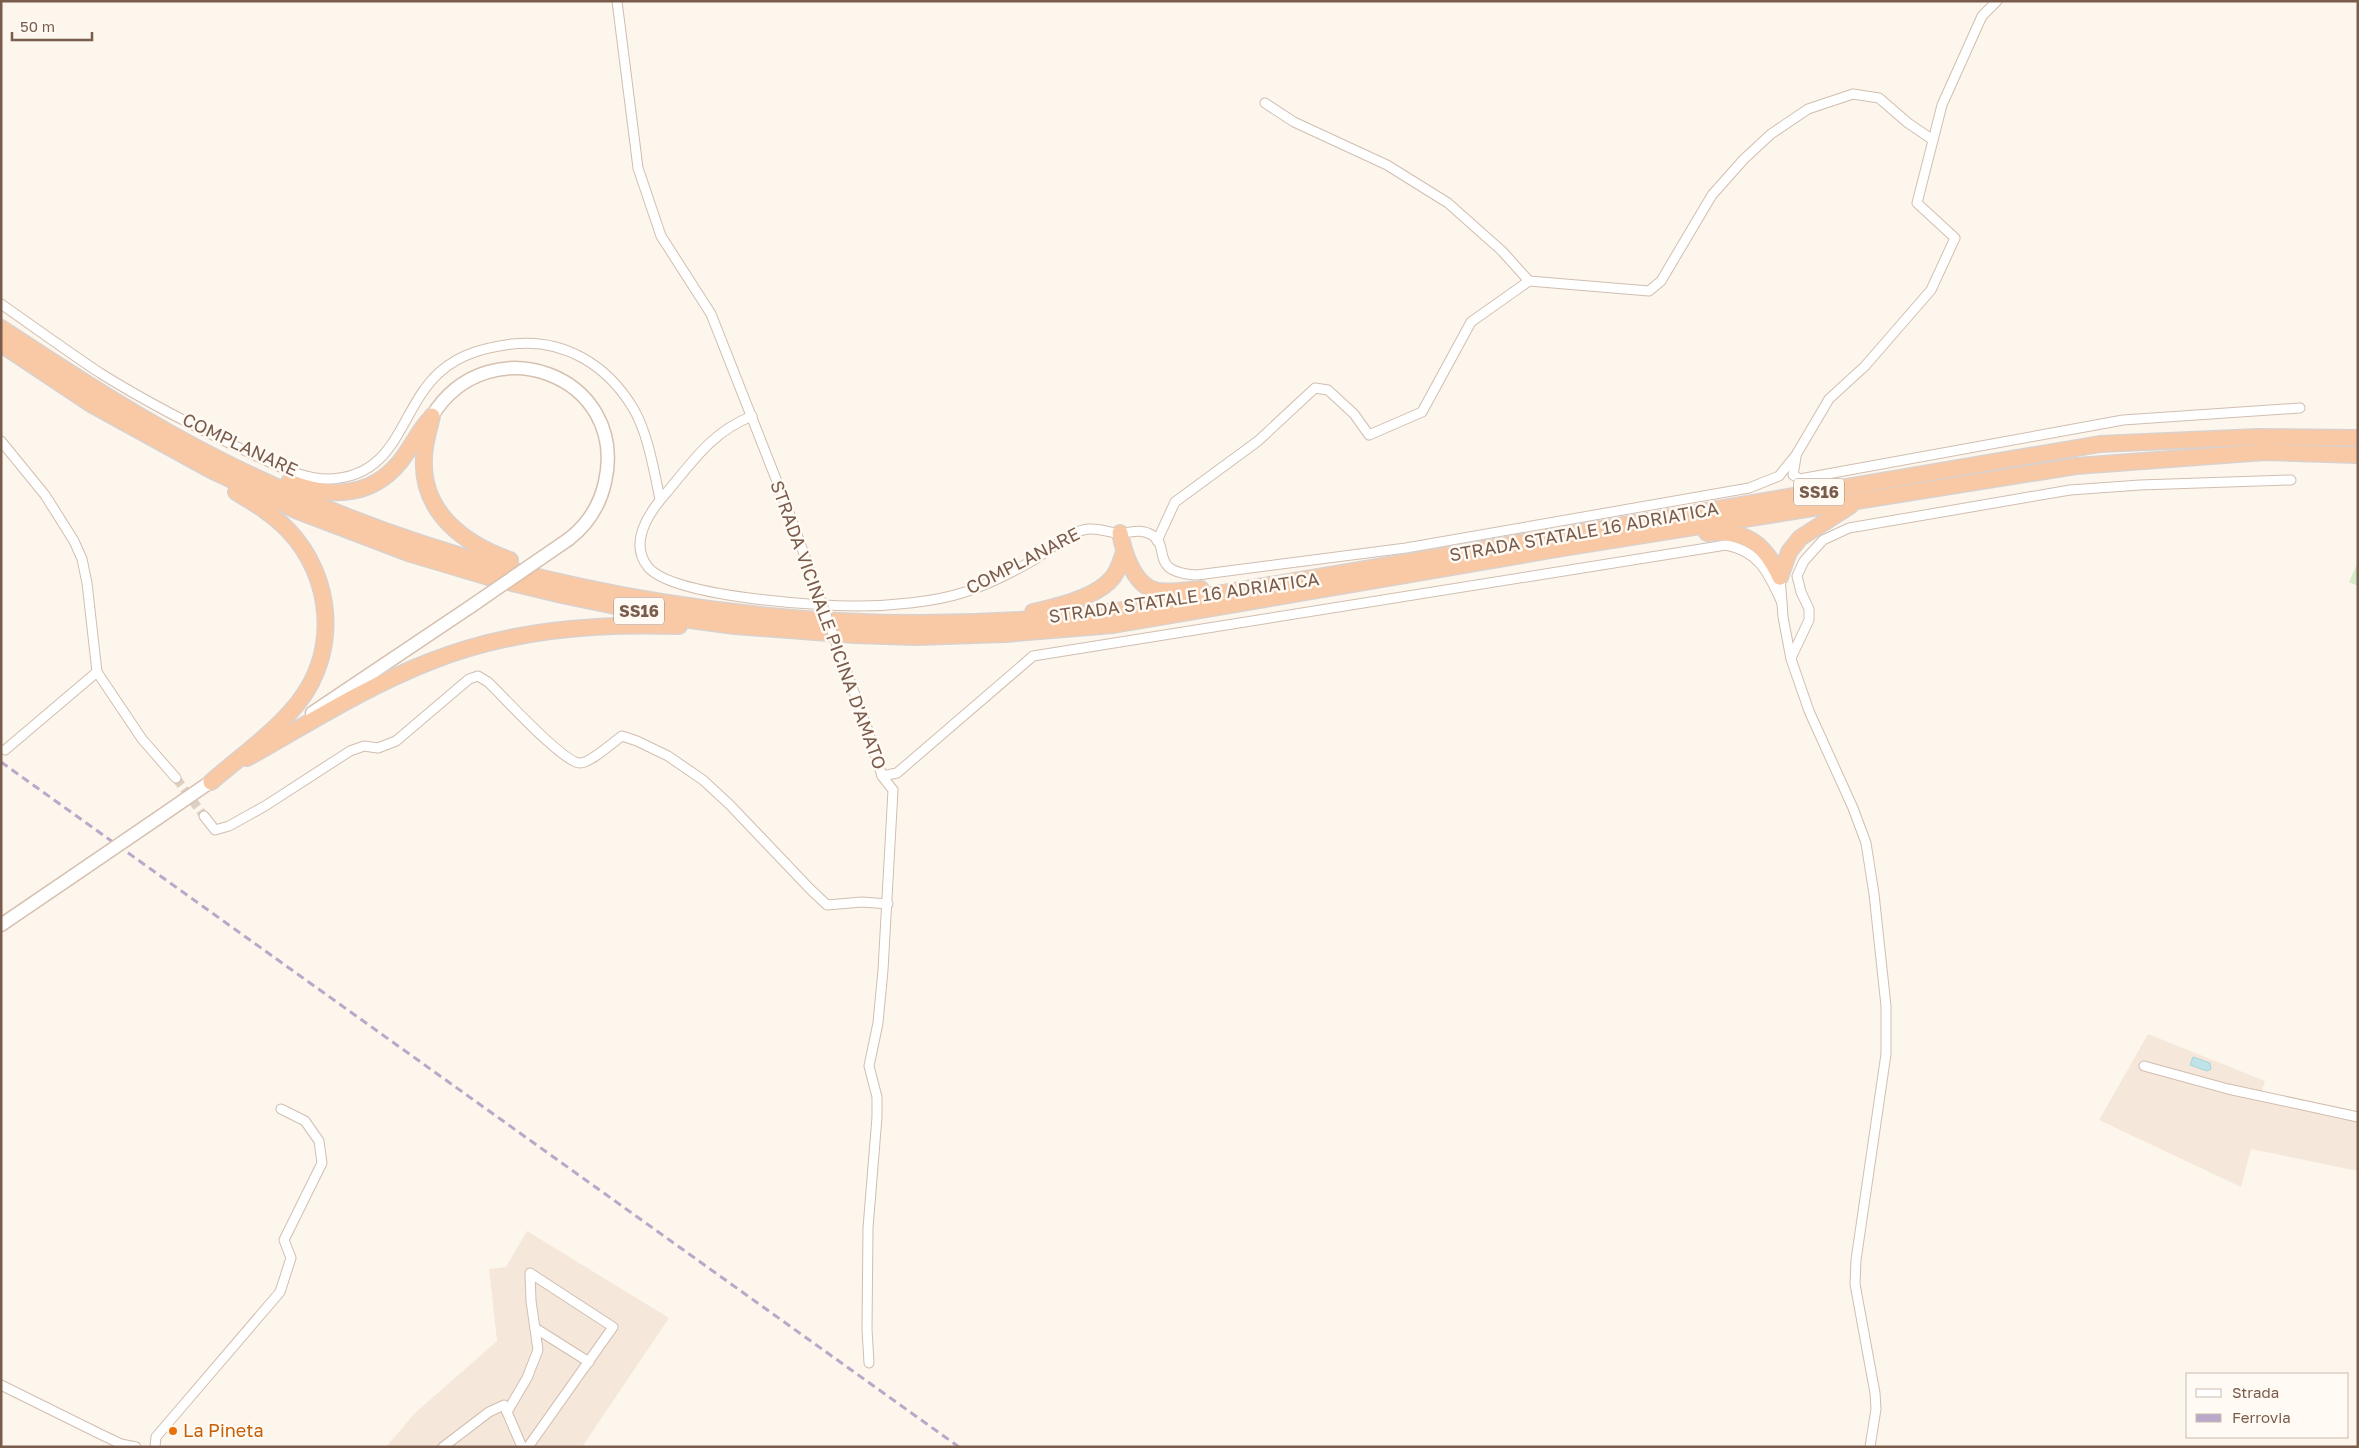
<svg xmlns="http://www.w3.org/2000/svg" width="2359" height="1448" font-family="'Golos Text',sans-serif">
	<rect width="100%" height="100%" fill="#fdf6ec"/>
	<g fill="#f5e8da">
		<path d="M2148 1034 2265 1081 2260 1097 2358 1116V1171L2251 1149 2241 1187 2099 1120Z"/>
		<path d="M527 1231 669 1318 582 1447H386L414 1414 497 1341 489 1269 506 1267Z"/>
	</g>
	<path fill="#d8ecc9" d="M2358 562V586L2349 582Z"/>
	<path fill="#bfe3e8" stroke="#a5d3da" d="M2193 1057 2210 1063 2211 1069 2207 1071 2190 1065Z"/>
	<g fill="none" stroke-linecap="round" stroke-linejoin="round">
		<path stroke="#dcd0c4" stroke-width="9" stroke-dasharray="9 4.5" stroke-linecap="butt" d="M176 778 204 816"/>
		<defs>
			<g id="minor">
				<path d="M617 1 638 168 661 236 711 314 787 507"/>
				<path d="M1265 103 1294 122 1387 165 1448 203 1502 251 1529 281"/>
				<path d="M1 304C34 327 67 351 100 373 148 403 201 430 252 454 276 465 302 479 329 479 400 477 399 407 441 371 462 353 485 348 512 344 564 338 607 365 633 408 648 433 654 471 660 499"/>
				<path d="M752 416C712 432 694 460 667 492 650 511 628 542 648 567 673 597 817 606 858 606 890 606 935 602 965 592 986 585 1011 573 1030 562 1049 552 1067 531 1089 529 1098 528 1108 532 1117 533 1129 534 1139 527 1152 535 1172 547 1147 572 1197 575L1406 548 1749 488 1779 476 1796 455 1829 399 1865 366 1931 290 1955 238 1917 203 1942 105 1982 16 1997 1"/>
				<path d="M1 441 45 495 74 541 82 559 87 583 97 672 142 739 176 778"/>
				<path d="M1796 457 1793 475 1800 479 2123 420 2300 408"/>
				<path d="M1157 541 1175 502 1258 441 1315 388 1328 390 1354 414 1369 435 1422 412 1471 322 1529 281 1649 291 1661 281 1712 195 1744 159 1771 134 1808 109 1853 94 1879 98 1908 123 1933 140"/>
				<path d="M1780 577 1783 617 1791 659 1809 711 1853 808 1866 843 1874 894 1886 1006V1054L1856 1260 1855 1284 1875 1393 1876 1409 1870 1447"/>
				<path d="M1791 658 1809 620V609L1801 592 1797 576 1804 561 1823 540 1849 528 2070 490 2140 485 2291 480"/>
				<path d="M867 728 882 776 893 790 883 970 878 1023 869 1066 877 1097V1117L868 1228 867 1329 869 1363"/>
				<path d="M5 750 97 672"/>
				<path d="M882 776 897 773 1033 656 1726 545C1761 552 1769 575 1782 603"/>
				<path d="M204 816 215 830 229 826 265 806 350 751 364 746 378 748 396 741 469 679 478 676 488 682C503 696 563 763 580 763 590 763 612 743 622 736L637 741 668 756 703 780 730 805 810 889 827 905 862 902 888 904"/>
				<path d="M2144 1066 2228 1089 2358 1117"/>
				<path d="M535 1328 589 1362"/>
				<path d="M1 1385 98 1433 121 1444 136 1447"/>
				<path d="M507 1412 527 1378 538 1350 531 1301 530 1273 613 1327 528 1447"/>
				<path d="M155 1447 156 1437 280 1292 291 1258 284 1240 322 1163 319 1141 305 1121 281 1109"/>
				<path d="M443 1447 489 1412 504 1405 522 1447"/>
			</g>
			<g id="secondary">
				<path d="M432 416C489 324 629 375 605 482 600 505 587 525 569 539"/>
				<path d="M312 713 470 607"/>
				<path d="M158 818 219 776"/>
				<path d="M1 925 73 876"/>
			</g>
			<g id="trunk">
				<path d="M1 328C74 376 146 423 224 462 498 599 814 648 1117 611L2100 444 2258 437 2358 438"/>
				<path d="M1 344 91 404 211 470 298 511 411 554 488 577 562 595 668 617 735 626 855 635 915 637 1005 634 1113 625 1563 548 2076 466 2265 452 2358 455"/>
				<path d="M432 416C429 430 424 444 424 458 421 512 464 544 510 560"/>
				<path d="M289 482C328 498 370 498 399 463 410 450 417 434 428 421"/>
				<path d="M1120 533C1124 553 1134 587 1158 591 1172 593 1187 590 1201 589"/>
				<path d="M1707 533C1745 530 1764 542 1780 577"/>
				<path d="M1780 577 1789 552 1800 538 1850 506"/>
				<path d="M1033 612C1057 607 1098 597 1113 577 1119 569 1121 561 1124 552"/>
				<path d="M247 758C306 725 365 687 429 662 509 630 594 623 679 626"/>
				<path d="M211 782C240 757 274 733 298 703 339 651 333 577 288 530 273 514 254 503 236 492"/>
			</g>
		</defs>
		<use href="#minor" stroke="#d1beb0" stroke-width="11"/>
		<use href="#secondary" stroke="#d6c0b0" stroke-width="15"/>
		<use href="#trunk" stroke="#dad1cd" stroke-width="18"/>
		<use href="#minor" stroke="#fff" stroke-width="9"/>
		<use href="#secondary" stroke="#fff" stroke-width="12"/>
		<use href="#trunk" stroke="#f9c8a4" stroke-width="15"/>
		<path stroke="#b9a8c9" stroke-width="3" stroke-dasharray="8 5" stroke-linecap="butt" d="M1 762 959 1447"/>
		<defs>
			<path id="minor-bridge" d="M787 507 867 728"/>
			<g id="secondary-bridge">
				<path d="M470 607 569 539"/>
				<path d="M73 876 158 818"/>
			</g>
		</defs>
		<use href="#minor-bridge" stroke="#d1beb0" stroke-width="11" stroke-linecap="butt"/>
		<use href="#secondary-bridge" stroke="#d6c0b0" stroke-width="15" stroke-linecap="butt"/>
		<use href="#minor-bridge" stroke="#fff" stroke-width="9"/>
		<use href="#secondary-bridge" stroke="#fff" stroke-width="12"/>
	</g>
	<circle fill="#e8710a" stroke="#fffaf3" stroke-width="2" cx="173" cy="1431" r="5"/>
	<g text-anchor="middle" stroke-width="5" stroke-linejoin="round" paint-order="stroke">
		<g fill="#fffaf3" stroke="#a28b7f" stroke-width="1">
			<rect x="1794" y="478.5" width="50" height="27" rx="4"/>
			<rect x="614" y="597.5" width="50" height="27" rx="4"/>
		</g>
		<g font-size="16" font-weight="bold" fill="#7a5c4d">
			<text x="1819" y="498">SS16</text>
			<text x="639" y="617">SS16</text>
		</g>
		<g font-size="18" fill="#7a5c4d" stroke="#fffaf3">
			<text transform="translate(240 445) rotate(25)" y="6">COMPLANARE</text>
			<text transform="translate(1584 532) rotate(-10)" y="6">STRADA STATALE 16 ADRIATICA</text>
			<text transform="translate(1023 561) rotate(-27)" y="6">COMPLANARE</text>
			<text transform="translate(1184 598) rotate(-8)" y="6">STRADA STATALE 16 ADRIATICA</text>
			<text transform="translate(828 625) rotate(70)" y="6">STRADA VICINALE PICINA D'AMATO</text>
		</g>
		<g font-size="18" fill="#c56008" stroke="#fffaf3" text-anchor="start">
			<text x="183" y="1437">La Pineta</text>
		</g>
	</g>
	<rect width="2359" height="1448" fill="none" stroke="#7a5c4d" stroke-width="5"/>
	<rect x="2186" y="1373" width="162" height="65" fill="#fffaf3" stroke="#cabbb1"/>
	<rect x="2196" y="1389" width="25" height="8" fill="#ffffff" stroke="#cabbb1"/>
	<text x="2232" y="1398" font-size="15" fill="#7a5c4d">Strada</text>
	<rect x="2196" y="1414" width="25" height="8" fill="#b9a8c9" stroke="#cabbb1"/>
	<text x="2232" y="1423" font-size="15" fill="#7a5c4d">Ferrovia</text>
	<path d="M12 32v8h80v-8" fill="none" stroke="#7a5c4d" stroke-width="2.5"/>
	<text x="20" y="32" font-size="15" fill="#7a5c4d" stroke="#fffaf3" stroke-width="4" paint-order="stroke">50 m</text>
</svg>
